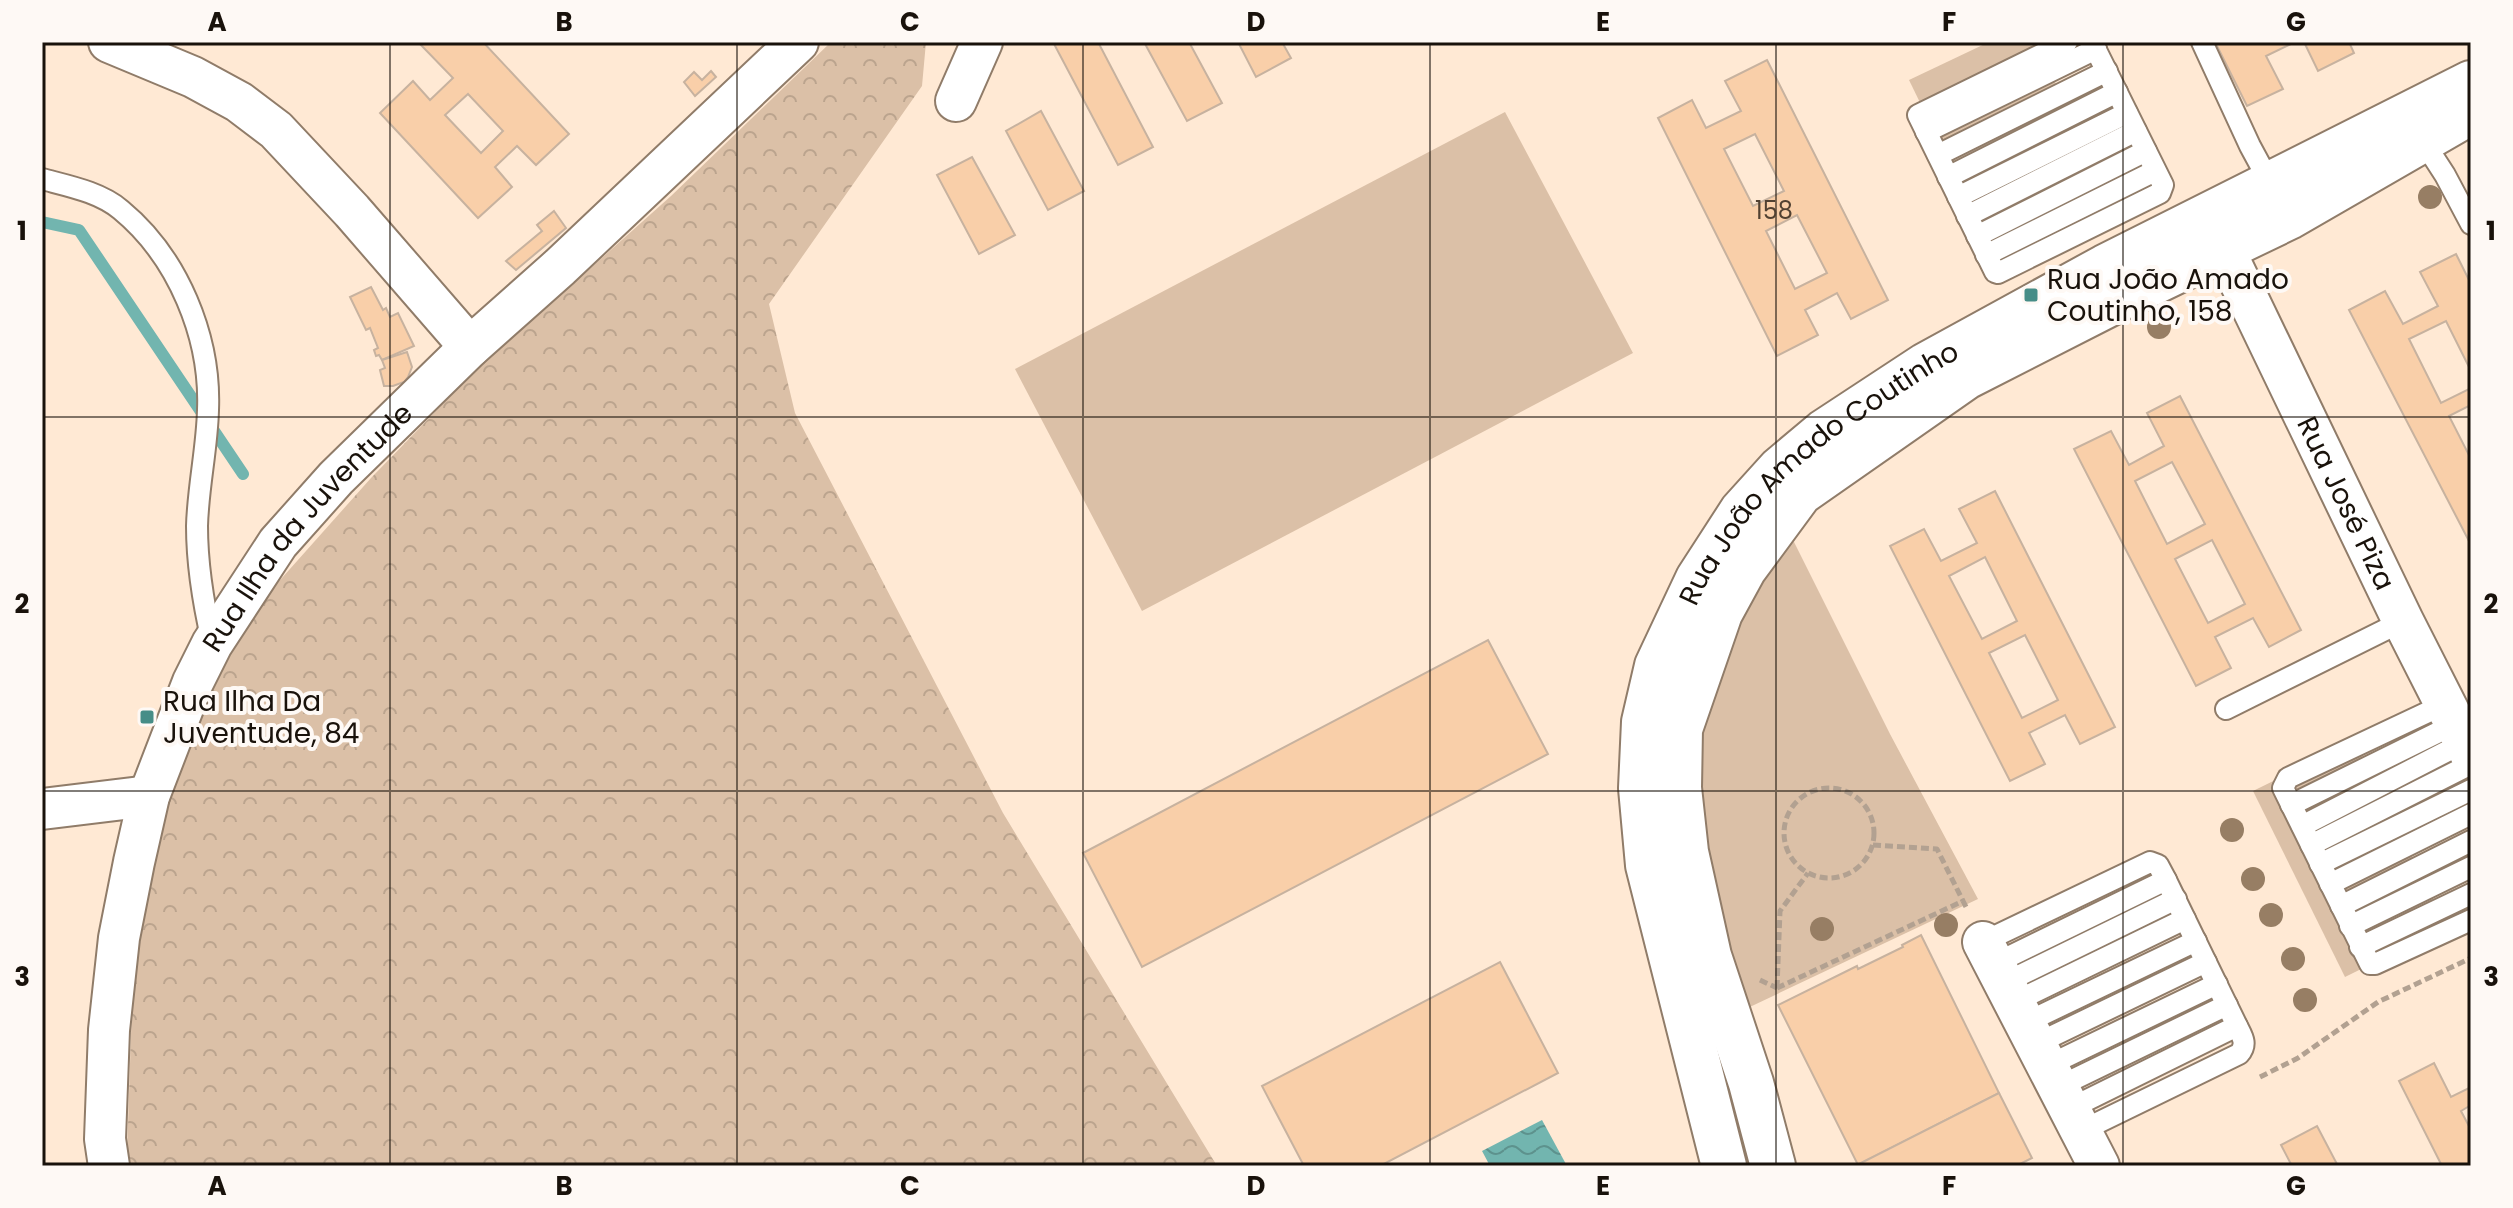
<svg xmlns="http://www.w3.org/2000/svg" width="2513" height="1208" font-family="Poppins,sans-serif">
	<defs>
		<pattern id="forest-crowns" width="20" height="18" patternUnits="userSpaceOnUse" patternTransform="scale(2)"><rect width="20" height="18" fill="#dbc0a7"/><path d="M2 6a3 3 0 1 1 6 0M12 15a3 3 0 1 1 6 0" fill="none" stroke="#bba48e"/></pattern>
		<pattern id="water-waves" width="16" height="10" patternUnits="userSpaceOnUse" patternTransform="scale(2)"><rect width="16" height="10" fill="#72b5af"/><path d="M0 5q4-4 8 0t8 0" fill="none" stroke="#5d928d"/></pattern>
	</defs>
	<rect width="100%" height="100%" fill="#ffe9d4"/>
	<path fill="url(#forest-crowns)" d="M831 42H926L922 86 769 304 795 413 1003 813 1217 1166H129L127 1155 133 973 166 805 202 700 265 597 371 478 471 375 671 196Z"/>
	<g fill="#dbc0a7">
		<path d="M1989 42H2036L2065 103 1948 160 1909 80Z"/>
		<path d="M1505 112 1633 353 1142 611 1015 369Z"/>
		<path d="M1776 506 1890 734 1978 899 1718 1022 1681 880 1709 600Z"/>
		<path d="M2355 741 2446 927 2345 977 2253 791Z"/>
	</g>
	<path fill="url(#water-waves)" d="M1542 1120 1567 1166H1490L1482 1151Z"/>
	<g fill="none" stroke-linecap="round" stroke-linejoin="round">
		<path stroke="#72b5af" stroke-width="12" d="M42 222 79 230 243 474"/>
	</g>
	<g fill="#f9cfa9" stroke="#c7b29f" stroke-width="2" fill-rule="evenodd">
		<path d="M418 42H483L569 134 536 165 517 146 495 167 512 187 478 218 380 113 413 81 430 100 453 78ZM468 94 503 131 481 153 445 115Z"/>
		<path d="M1053 42H1098L1153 147 1118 165Z"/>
		<path d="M1144 42H1189L1222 103 1187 121Z"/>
		<path d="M1238 42H1282L1291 58 1256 77Z"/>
		<path d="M2215 42H2295L2266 56 2283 89 2247 106Z"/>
		<path d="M2304 42H2349L2354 53 2318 71Z"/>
		<path d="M1767 60 1888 300 1851 319 1837 293 1805 310 1818 335 1777 356 1658 118 1692 100 1706 128 1741 111 1725 81ZM1755 134 1784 191 1753 206 1724 149ZM1797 215 1827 273 1795 289 1766 231Z"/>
		<path d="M711 71 716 77 695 96 684 82 694 72 702 80Z"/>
		<path d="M1041 111 1084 191 1048 210 1006 131Z"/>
		<path d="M972 157 1015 235 979 254 937 175Z"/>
		<path d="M554 211 566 228 516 270 506 261 542 231 537 225Z"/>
		<path d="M2456 254 2471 284V371L2446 321 2409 339 2441 403 2471 388V405L2449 416 2471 459 2470 543 2349 310 2385 291 2403 324 2438 306 2420 272Z"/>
		<path d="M371 287 383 310 386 308 390 317 398 313 414 346 382 360 379 355 376 356 374 350 378 348 370 328 366 330 350 297Z"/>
		<path d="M407 352 412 367 408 377 404 382 393 386H384L380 370 385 368 382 360Z"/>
		<path d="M2180 396 2301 630 2269 647 2253 618 2215 637 2231 668 2196 686 2074 449 2111 431 2129 465 2164 446 2147 413ZM2172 462 2205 524 2167 544 2135 481ZM2212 540 2245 604 2208 623 2175 559Z"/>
		<path d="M1995 491 2115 727 2080 744 2065 715 2029 733 2045 764 2010 781 1890 546 1924 529 1941 561 1977 543 1959 509ZM1985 557 2017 621 1982 639 1949 576ZM2025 635 2058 700 2022 718 1989 653Z"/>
		<path d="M1488 640 1548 754 1142 967 1083 853Z"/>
		<path d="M1921 935 1999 1093 1858 1165 1778 1005 1857 966 1858 969 1903 947 1902 945Z"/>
		<path d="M1500 962 1558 1073 1380 1166H1304L1262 1086Z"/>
		<path d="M2434 1063 2451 1097 2471 1087V1105L2461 1111 2471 1130V1166H2442L2399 1081Z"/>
		<path d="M1999 1093 2032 1158 2016 1166H1855Z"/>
		<path d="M2317 1126 2338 1166H2292L2281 1145Z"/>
	</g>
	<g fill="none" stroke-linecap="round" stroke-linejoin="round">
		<defs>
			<g id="service">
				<path d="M2067 42 1918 115 1995 272 1998 273 2160 193 2163 185 2092 42"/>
				<path d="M2202 42 2250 146 2270 183"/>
				<path d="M1926 132 2096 49"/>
				<path d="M2423 141 2445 175 2471 224"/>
				<path d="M1938 155 2107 71"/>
				<path d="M1948 177 2117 92"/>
				<path d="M42 179C68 186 100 192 121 210 178 257 211 337 208 410 207 449 198 487 197 526 197 565 203 602 212 641"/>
				<path d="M1958 197 2127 113"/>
				<path d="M1967 216 2136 131"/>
				<path d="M1977 236 2146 151"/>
				<path d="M1986 255 2155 171"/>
				<path d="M2445 704 2288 778 2283 788 2370 964H2375L2471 920"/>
				<path d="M2226 709 2403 621"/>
				<path d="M2291 805 2455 724"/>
				<path d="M2302 826 2465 742"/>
				<path d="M2311 845 2471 764"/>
				<path d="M2320 864 2471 790"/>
				<path d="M2330 884 2471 814"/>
				<path d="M2341 906 2471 841"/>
				<path d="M2350 926 2471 867"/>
				<path d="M1983 942 2150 862 2158 865 2166 880 2237 1026C2242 1036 2248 1044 2239 1054L2081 1131"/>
				<path d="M2360 947 2471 894"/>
				<path d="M1994 964 2166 880"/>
				<path d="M2004 983 2176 899"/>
				<path d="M2014 1002 2185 919"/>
				<path d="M2025 1023 2196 941"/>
				<path d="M2036 1044 2206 962"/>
				<path d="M2047 1066 2217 984"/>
				<path d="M2058 1087 2227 1005"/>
				<path d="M2069 1109 2237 1026"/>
			</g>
			<g id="minor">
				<path d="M109 42 193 77 239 102 276 130 352 211 470 347"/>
				<path d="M956 101 982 42"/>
				<path id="s1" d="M2224 249 2403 621 2471 755"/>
				<path d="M42 809 149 796"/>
				<path d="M1983 942 2099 1166"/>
				<path id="s2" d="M109 1166 105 1139 109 1030 119 938 134 862 149 796 193 682 212 644 278 543 336 478 470 347 560 267 798 42"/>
			</g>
			<g id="tertiary">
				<path id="s3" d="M1724 1166 1648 865 1641 788 1644 722 1657 666 1698 579 1742 511 1780 469 1824 432 1926 365 2105 267 2471 83"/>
				<path d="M1773 1166 1751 1083 1709 956 1686 852 1679 788 1680 729 1720 613 1744 569 1800 493 1966 377 2119 299 2289 217 2464 116"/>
			</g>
		</defs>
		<use href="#service" stroke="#907c69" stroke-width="24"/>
		<use href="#minor" stroke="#907c69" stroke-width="44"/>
		<use href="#tertiary" stroke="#907c69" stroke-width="48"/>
		<g stroke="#b2a191" stroke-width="5" stroke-dasharray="8 4" stroke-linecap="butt">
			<circle cx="1829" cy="833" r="45"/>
			<path d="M1873 845 1937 849 1963 901"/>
			<path d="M1760 980 1777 988"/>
			<path d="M1777 988 1963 901 1967 909"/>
			<path d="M1777 988 1780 911 1808 873"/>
			<path d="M2260 1077 2298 1058 2378 1002 2471 958"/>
		</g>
		<use href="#service" stroke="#fff" stroke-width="20"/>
		<use href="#minor" stroke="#fff" stroke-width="40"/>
		<use href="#tertiary" stroke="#fff" stroke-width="44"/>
	</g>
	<g fill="#977e64">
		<circle cx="2430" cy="197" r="12"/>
		<circle cx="2159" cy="327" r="12"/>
		<circle cx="2232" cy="830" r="12"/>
		<circle cx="2253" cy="879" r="12"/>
		<circle cx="2271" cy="915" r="12"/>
		<circle cx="1946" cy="925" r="12"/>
		<circle cx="1822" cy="929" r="12"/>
		<circle cx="2293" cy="959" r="12"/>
		<circle cx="2305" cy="1000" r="12"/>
	</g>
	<path fill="none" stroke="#19120b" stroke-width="2" stroke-opacity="0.55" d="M390 42V1166M737 42V1166M1083 42V1166M1430 42V1166M1776 42V1166M2123 42V1166M42 417H2471M42 791H2471"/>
	<g fill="#468d87" stroke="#fef9f5" stroke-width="3">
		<rect x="2023" y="287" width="16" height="16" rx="4"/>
		<rect x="139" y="709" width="16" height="16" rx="4"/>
	</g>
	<g text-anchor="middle" stroke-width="8" stroke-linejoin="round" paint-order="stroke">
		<g font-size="24" fill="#514132">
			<text x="1774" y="219">158</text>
		</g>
		<g font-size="28" fill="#19120b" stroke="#fef9f5" text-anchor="start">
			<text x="2047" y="289">Rua João Amado<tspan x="2047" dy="32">Coutinho, 158</tspan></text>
			<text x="163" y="711">Rua Ilha Da<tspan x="163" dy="32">Juventude, 84</tspan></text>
		</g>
		<g font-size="28" fill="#19120b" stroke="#fef9f5">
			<text dy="10" stroke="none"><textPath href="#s3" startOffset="770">Rua João Amado Coutinho</textPath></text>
			<text dy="10" stroke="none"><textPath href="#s1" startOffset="282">Rua José Piza</textPath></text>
			<text dy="10" stroke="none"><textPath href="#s2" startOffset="690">Rua Ilha da Juventude</textPath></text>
		</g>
	</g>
	<rect width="2513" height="1208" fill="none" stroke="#fef9f5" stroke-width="88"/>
	<rect x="44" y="44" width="2425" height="1120" fill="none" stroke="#19120b" stroke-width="3"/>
	<g font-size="26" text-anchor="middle" font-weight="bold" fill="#19120b">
		<text x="217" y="31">A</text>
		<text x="564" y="31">B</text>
		<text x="910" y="31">C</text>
		<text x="1256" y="31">D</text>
		<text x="1603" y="31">E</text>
		<text x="1949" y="31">F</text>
		<text x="2296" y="31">G</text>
		<text x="22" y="240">1</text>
		<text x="2491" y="240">1</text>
		<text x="22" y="613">2</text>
		<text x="2491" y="613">2</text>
		<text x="22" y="986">3</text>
		<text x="2491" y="986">3</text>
		<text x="217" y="1195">A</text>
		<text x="564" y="1195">B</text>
		<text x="910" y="1195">C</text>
		<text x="1256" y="1195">D</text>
		<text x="1603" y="1195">E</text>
		<text x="1949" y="1195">F</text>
		<text x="2296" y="1195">G</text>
	</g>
</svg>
